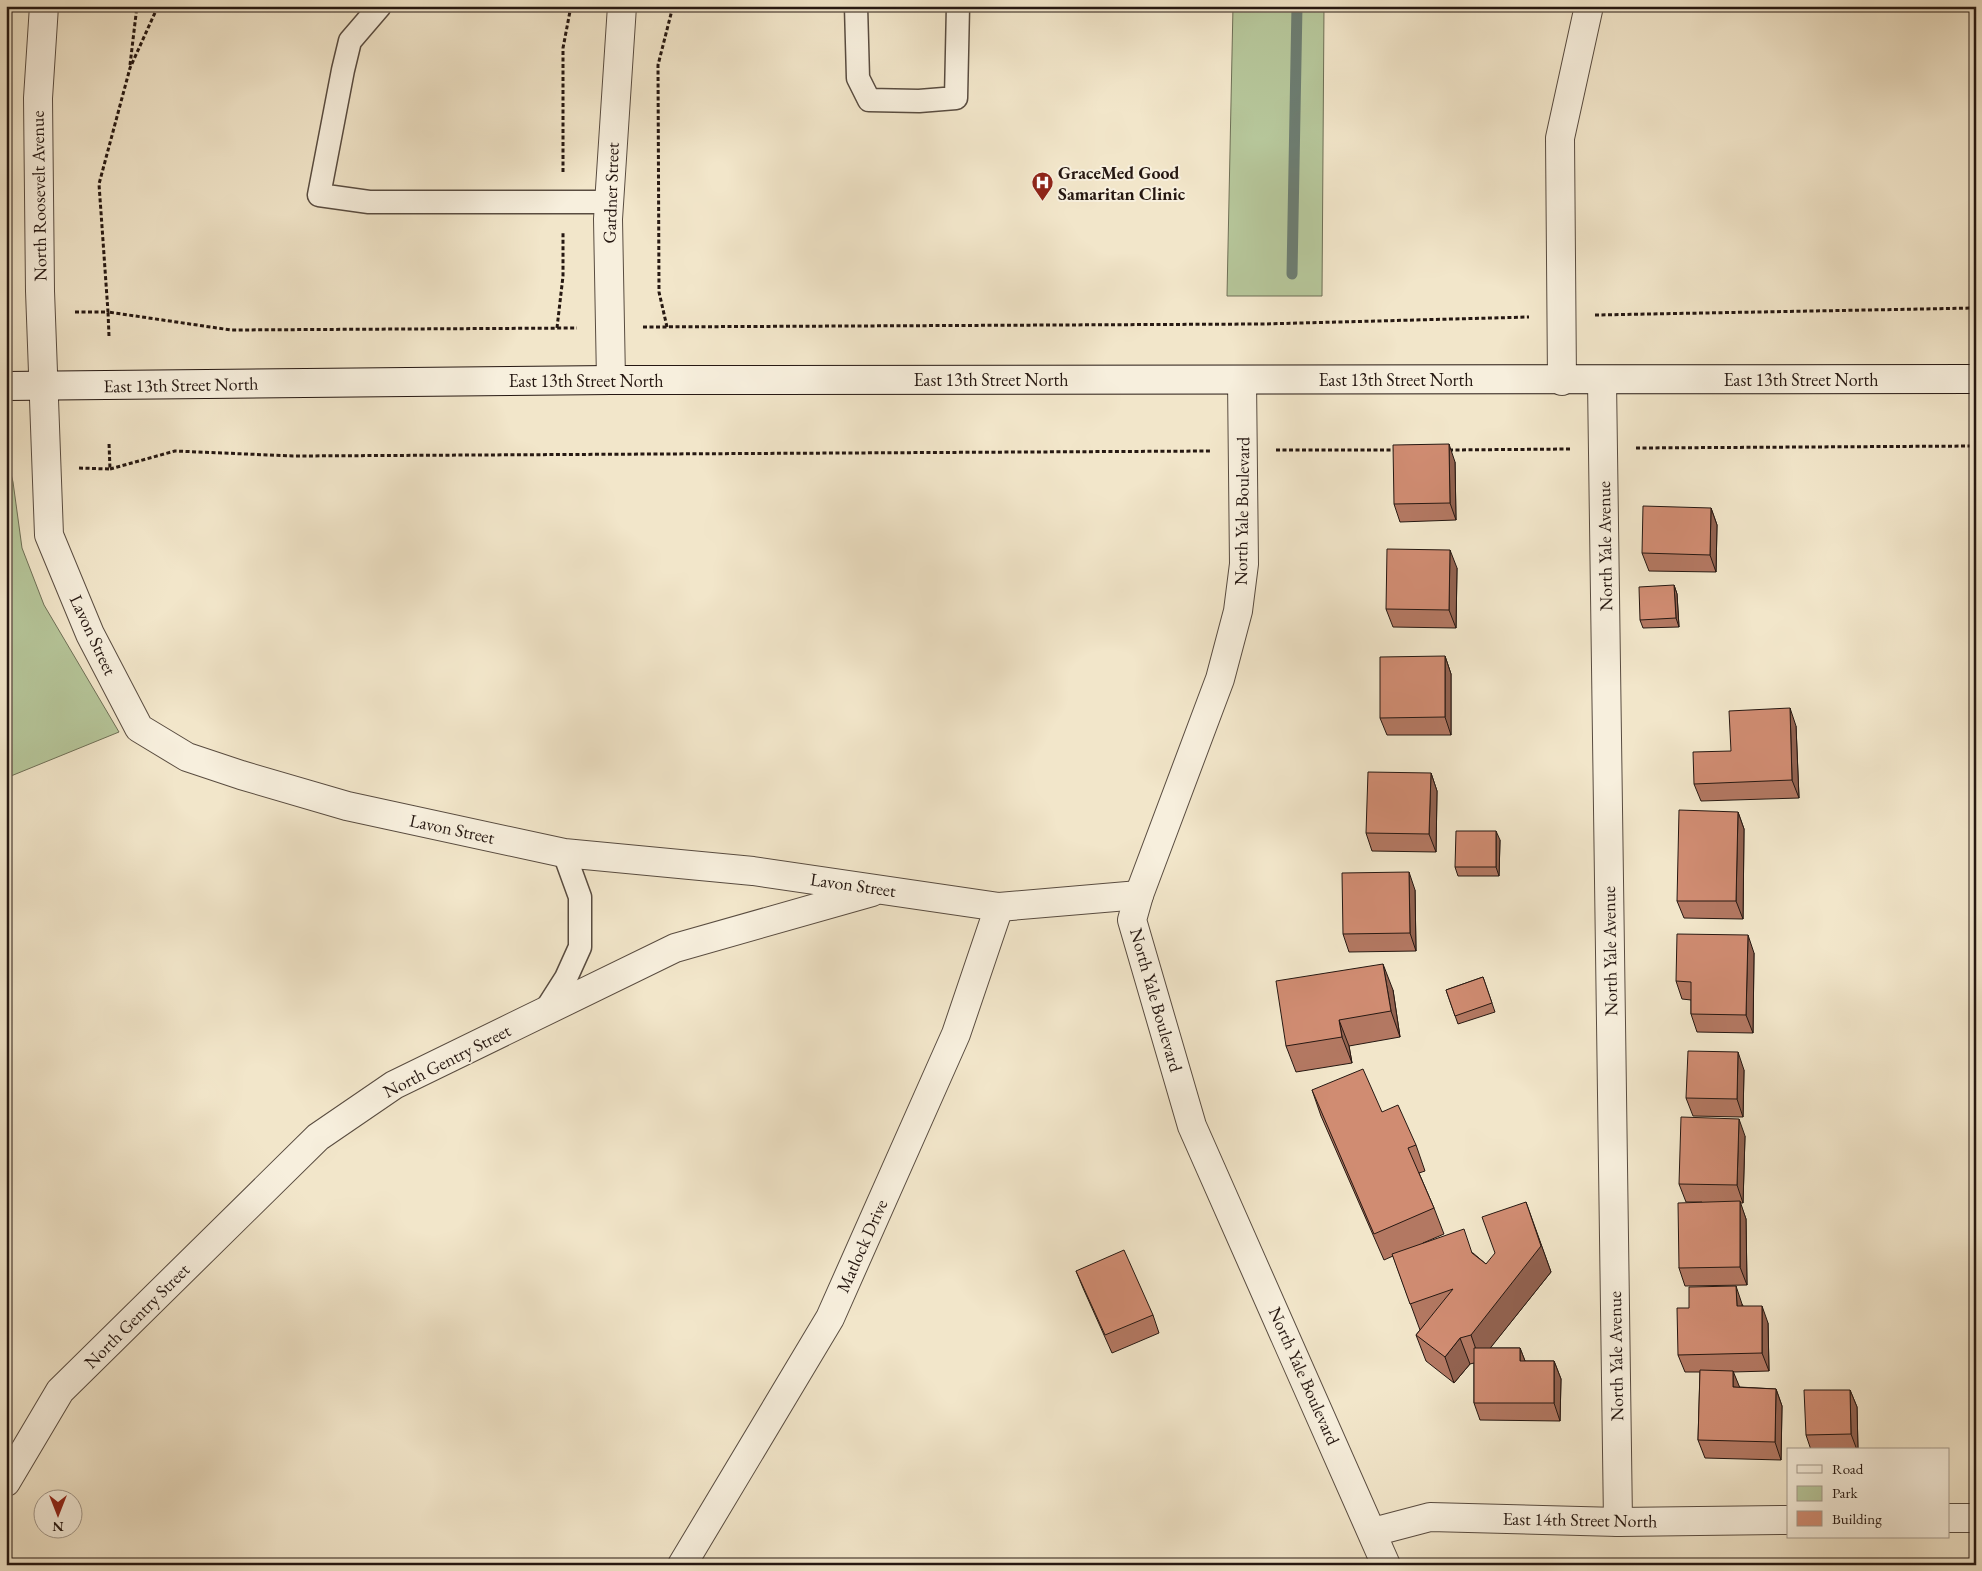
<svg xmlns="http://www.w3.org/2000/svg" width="1982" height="1571" font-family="'EB Garamond',serif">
	<rect width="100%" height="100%" fill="#f2e6ca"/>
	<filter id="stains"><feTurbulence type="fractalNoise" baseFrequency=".004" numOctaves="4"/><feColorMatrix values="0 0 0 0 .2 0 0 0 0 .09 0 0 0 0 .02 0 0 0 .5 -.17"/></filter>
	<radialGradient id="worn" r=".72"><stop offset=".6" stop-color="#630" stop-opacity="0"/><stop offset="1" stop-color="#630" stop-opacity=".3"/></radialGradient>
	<g fill="#b6c69a" stroke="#6e6f56">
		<path d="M1233 6H1324L1322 296H1227Z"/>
		<path d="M6 454 13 482 22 548 44 605 119 732 6 778Z"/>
	</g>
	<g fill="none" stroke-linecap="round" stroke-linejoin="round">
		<path stroke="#6d7d71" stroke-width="11" d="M1292 274 1297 6"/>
		<defs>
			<g id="lane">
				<path d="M380 6 350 41 343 70 319 195 369 202H609"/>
				<path d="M856 6 858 78 869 100 919 101 956 98 958 6"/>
				<path d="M545 1011 566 978 580 947V897L564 853"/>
			</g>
			<g id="street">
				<path d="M44 6 38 98 40 291 49 535 90 634 139 728 187 757 241 775 347 806 564 853 753 871 999 907 1139 895"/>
				<path d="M611 380 608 219 622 6"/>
				<path d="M1242 380 1244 564 1238 611 1220 679 1139 895 1132 920 1192 1126 1386 1565"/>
				<path d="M1562 381 1560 138 1589 6"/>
				<path d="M1602 381 1618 1522"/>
				<path d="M6 1482 60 1391 318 1137 394 1085 675 948 872 892"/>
				<path d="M1948 1518H1976"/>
				<path d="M1373 1532 1430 1517 1618 1522 1788 1520"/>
				<path d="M682 1565 830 1318 956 1034 999 907"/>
			</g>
			<path id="secondary" d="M6 386 611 380 1976 379"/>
		</defs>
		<use href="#lane" stroke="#594c40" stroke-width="25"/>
		<use href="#street" stroke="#594c40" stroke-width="30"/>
		<use href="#secondary" stroke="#261812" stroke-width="30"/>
		<g stroke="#261812" stroke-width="3" stroke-dasharray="4 2.5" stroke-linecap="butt">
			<path d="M130 65 137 6"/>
			<path d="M563 172V48L571 6"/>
			<path d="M75 312H108L99 184 130 68 158 6"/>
			<path d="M1595 315 1976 308"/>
			<path d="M643 327 1263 324 1529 317"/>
			<path d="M667 327 659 292 658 65 673 6"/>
			<path d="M557 328 563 276V231"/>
			<path d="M109 336 108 312 231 330 577 328"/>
			<path d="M1636 448 1976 446"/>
			<path d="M1276 450H1395"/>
			<path d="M1449 450 1570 449"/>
			<path d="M79 468 110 469 109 443"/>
			<path d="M110 469 175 451 293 456 1210 451"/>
		</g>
		<use href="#lane" stroke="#f7efdd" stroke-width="22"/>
		<use href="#street" stroke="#f7efdd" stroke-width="28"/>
		<use href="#secondary" stroke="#f7efdd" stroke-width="28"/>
	</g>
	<g fill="#b37862" stroke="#261812">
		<path d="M1455 462 1456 520 1400 522 1394 504Z"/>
		<path d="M1711 508 1717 525 1716 572 1649 571 1642 553Z"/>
		<path d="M1457 568 1456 628 1393 627 1386 609Z"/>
		<path d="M1674 585 1677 594 1679 627 1643 628 1640 620Z"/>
		<path d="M1445 656 1451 674V735H1387L1380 718Z"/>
		<path d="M1796 726 1799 798 1701 801 1694 784Z"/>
		<path d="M1431 773 1437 791 1436 852 1372 851 1366 833Z"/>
		<path d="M1738 812 1744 829 1743 919 1684 918 1677 901Z"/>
		<path d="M1500 840 1499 876H1458L1455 867Z"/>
		<path d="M1415 890 1416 951 1349 952 1343 934Z"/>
		<path d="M1754 953 1753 1033 1697 1032 1691 1014V1000L1682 999 1676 981Z"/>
		<path d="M1483 977 1495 1012 1458 1024 1446 990Z"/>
		<path d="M1393 990 1400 1037 1349 1046 1352 1063 1296 1072 1286 1046Z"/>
		<path d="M1744 1070 1743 1117 1693 1116 1686 1098Z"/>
		<path d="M1312 1090 1382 1112 1416 1145 1425 1171 1419 1173 1434 1208 1444 1234 1423 1243 1473 1253 1486 1264 1535 1228 1551 1272 1490 1348H1520L1525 1361H1554L1561 1379 1560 1421 1480 1420 1474 1403V1363L1470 1364 1454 1383 1426 1361 1416 1335 1420 1330 1393 1256 1384 1260 1321 1116Z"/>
		<path d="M1745 1136 1743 1203H1740L1746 1219 1747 1285 1685 1286 1679 1268 1702 1202H1686L1679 1184Z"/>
		<path d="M1076 1271 1153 1315 1159 1333 1112 1353 1083 1288Z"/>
		<path d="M1742 1304 1743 1306 1768 1323 1769 1371 1733 1372 1739 1387 1776 1389 1782 1406 1781 1460 1705 1458 1698 1440 1700 1372H1685L1678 1355Z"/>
		<path d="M1850 1390 1857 1407 1858 1450H1811L1806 1435Z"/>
	</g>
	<g fill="#926250" stroke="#261812">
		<path d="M1449 444 1455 462 1456 520 1450 503Z"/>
		<path d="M1711 508 1717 525 1716 572 1710 555Z"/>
		<path d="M1450 550 1457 568 1456 628 1449 610Z"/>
		<path d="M1674 585 1677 594 1679 627 1676 618Z"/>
		<path d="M1445 656 1451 674V735L1445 717Z"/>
		<path d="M1790 708 1796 726 1799 798 1792 780Z"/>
		<path d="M1431 773 1437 791 1436 852 1429 834Z"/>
		<path d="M1738 812 1744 829 1743 919 1736 901Z"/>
		<path d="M1496 831 1500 840 1499 876 1496 867Z"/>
		<path d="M1409 872 1415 890 1416 951 1410 933Z"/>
		<path d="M1748 935 1754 953 1753 1033 1746 1015Z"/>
		<path d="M1383 964 1393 990 1400 1037 1391 1011Z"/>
		<path d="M1339 1020 1349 1046 1352 1063 1342 1037Z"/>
		<path d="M1738 1052 1744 1070 1743 1117 1737 1099Z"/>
		<path d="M1739 1119 1745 1136 1743 1203 1737 1185Z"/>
		<path d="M1740 1201 1746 1219 1747 1285 1740 1267Z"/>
		<path d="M1526 1202 1551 1272 1480 1361 1471 1335Z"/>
		<path d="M1736 1286 1742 1304 1743 1323 1737 1306Z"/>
		<path d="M1762 1306 1768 1323 1769 1371 1762 1353Z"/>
		<path d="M1460 1338 1470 1364 1454 1383 1445 1357Z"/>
		<path d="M1520 1348 1527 1366 1520 1361Z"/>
		<path d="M1554 1361 1561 1379 1560 1421 1554 1403Z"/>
		<path d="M1733 1371 1740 1388 1733 1387Z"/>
		<path d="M1776 1389 1782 1406 1781 1460 1775 1442Z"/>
		<path d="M1850 1390 1857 1407 1858 1450H1857L1851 1434Z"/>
	</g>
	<g fill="#d08c72" stroke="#261812">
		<path d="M1449 444 1450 503 1394 504 1393 445Z"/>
		<path d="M1643 506 1711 508 1710 555 1642 553Z"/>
		<path d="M1387 549 1450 550 1449 610 1386 609Z"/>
		<path d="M1674 585 1676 618 1640 620 1639 587Z"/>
		<path d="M1445 656V717L1380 718V657Z"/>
		<path d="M1790 708 1792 780 1694 784 1693 752 1731 751 1729 711Z"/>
		<path d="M1368 772 1431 773 1429 834 1366 833Z"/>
		<path d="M1679 810 1738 812 1736 901H1677Z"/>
		<path d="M1456 831H1496V867H1455Z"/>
		<path d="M1409 872 1410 933 1343 934 1342 873Z"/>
		<path d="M1677 934 1748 935 1746 1015 1691 1014V982L1676 981Z"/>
		<path d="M1383 964 1391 1011 1339 1020 1342 1037 1286 1046 1276 981Z"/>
		<path d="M1483 977 1492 1003 1455 1016 1446 990Z"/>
		<path d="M1688 1051 1738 1052 1737 1099 1686 1098Z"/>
		<path d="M1363 1069 1382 1112 1398 1105 1416 1145 1408 1148 1434 1208 1374 1234 1312 1090Z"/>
		<path d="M1681 1117 1739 1119 1737 1185 1679 1184Z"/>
		<path d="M1740 1201V1267L1679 1268 1678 1203Z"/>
		<path d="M1526 1202 1541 1246 1471 1335 1460 1338 1445 1357 1416 1335 1453 1289 1410 1304 1392 1254 1464 1229 1472 1253 1486 1264 1495 1253 1482 1217Z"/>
		<path d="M1124 1250 1153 1315 1105 1335 1076 1271Z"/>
		<path d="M1736 1286 1737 1306H1762V1353L1678 1355 1677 1308H1689V1287Z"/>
		<path d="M1474 1348H1520V1361H1554V1403H1474Z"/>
		<path d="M1700 1370 1733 1371V1387L1776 1389 1775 1442 1698 1440Z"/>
		<path d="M1804 1390H1850L1851 1434 1806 1435Z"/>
	</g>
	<defs>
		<symbol id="hospital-pin" viewBox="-11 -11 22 30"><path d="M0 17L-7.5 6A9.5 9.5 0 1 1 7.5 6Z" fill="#8f2418" stroke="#f7efdd"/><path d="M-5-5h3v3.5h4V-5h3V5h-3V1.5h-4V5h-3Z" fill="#fff"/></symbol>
	</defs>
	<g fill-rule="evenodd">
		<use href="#hospital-pin" x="1030" y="170" width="25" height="34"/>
	</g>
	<g text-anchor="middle" stroke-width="4" stroke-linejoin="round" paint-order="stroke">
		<g font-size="18" font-weight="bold" fill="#261812" stroke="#f7efdd" text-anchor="start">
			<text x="1058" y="179">GraceMed Good<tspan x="1058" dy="21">Samaritan Clinic</tspan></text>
		</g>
		<g font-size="18" fill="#261812" stroke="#f7efdd">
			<text transform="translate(611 193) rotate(-88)" y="6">Gardner Street</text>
			<text transform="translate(39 196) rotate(-91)" y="6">North Roosevelt Avenue</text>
			<text x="991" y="386">East 13th Street North</text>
			<text x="1396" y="386">East 13th Street North</text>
			<text x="1801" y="386">East 13th Street North</text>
			<text x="586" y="387">East 13th Street North</text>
			<text transform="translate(181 385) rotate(-1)" y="6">East 13th Street North</text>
			<text transform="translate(1242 511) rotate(-89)" y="6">North Yale Boulevard</text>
			<text transform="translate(1605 546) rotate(-91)" y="6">North Yale Avenue</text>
			<text transform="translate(93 635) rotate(65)" y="6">Lavon Street</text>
			<text transform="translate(452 829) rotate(12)" y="6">Lavon Street</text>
			<text transform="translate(853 885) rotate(8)" y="6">Lavon Street</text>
			<text transform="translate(1610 951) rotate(-91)" y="6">North Yale Avenue</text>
			<text transform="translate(1156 1000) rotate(74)" y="6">North Yale Boulevard</text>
			<text transform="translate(447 1061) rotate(-27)" y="6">North Gentry Street</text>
			<text transform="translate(862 1246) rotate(-66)" y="6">Matlock Drive</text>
			<text transform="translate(137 1316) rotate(-45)" y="6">North Gentry Street</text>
			<text transform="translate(1616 1356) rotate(-91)" y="6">North Yale Avenue</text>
			<text transform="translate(1304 1376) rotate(66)" y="6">North Yale Boulevard</text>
			<text transform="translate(1580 1520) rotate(1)" y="6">East 14th Street North</text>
		</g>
	</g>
	<rect width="1982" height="1571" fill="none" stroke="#f2e6ca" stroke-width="25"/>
	<rect x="8" y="8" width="1967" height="1556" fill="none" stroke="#261812" stroke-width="2.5"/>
	<rect x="12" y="12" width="1957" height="1546" fill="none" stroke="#261812"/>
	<rect x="1787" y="1448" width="162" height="90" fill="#f7efdd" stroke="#a3998c"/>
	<rect x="1797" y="1465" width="25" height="8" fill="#f7efdd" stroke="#a3998c"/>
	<text x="1832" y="1474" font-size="15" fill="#261812">Road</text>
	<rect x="1797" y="1486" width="25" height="15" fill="#b6c69a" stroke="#a3998c"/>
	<text x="1832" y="1498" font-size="15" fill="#261812">Park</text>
	<rect x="1797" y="1511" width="25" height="15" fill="#d08c72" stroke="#a3998c"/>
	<text x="1832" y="1524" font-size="15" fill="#261812">Building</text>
	<g transform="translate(58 1514) rotate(180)"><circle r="24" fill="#f7efdd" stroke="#a3998c"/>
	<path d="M0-4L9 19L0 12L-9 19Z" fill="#8f2418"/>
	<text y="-8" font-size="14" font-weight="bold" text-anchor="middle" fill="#261812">N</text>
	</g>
	<rect width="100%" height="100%" filter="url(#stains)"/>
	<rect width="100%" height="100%" fill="url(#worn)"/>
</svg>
